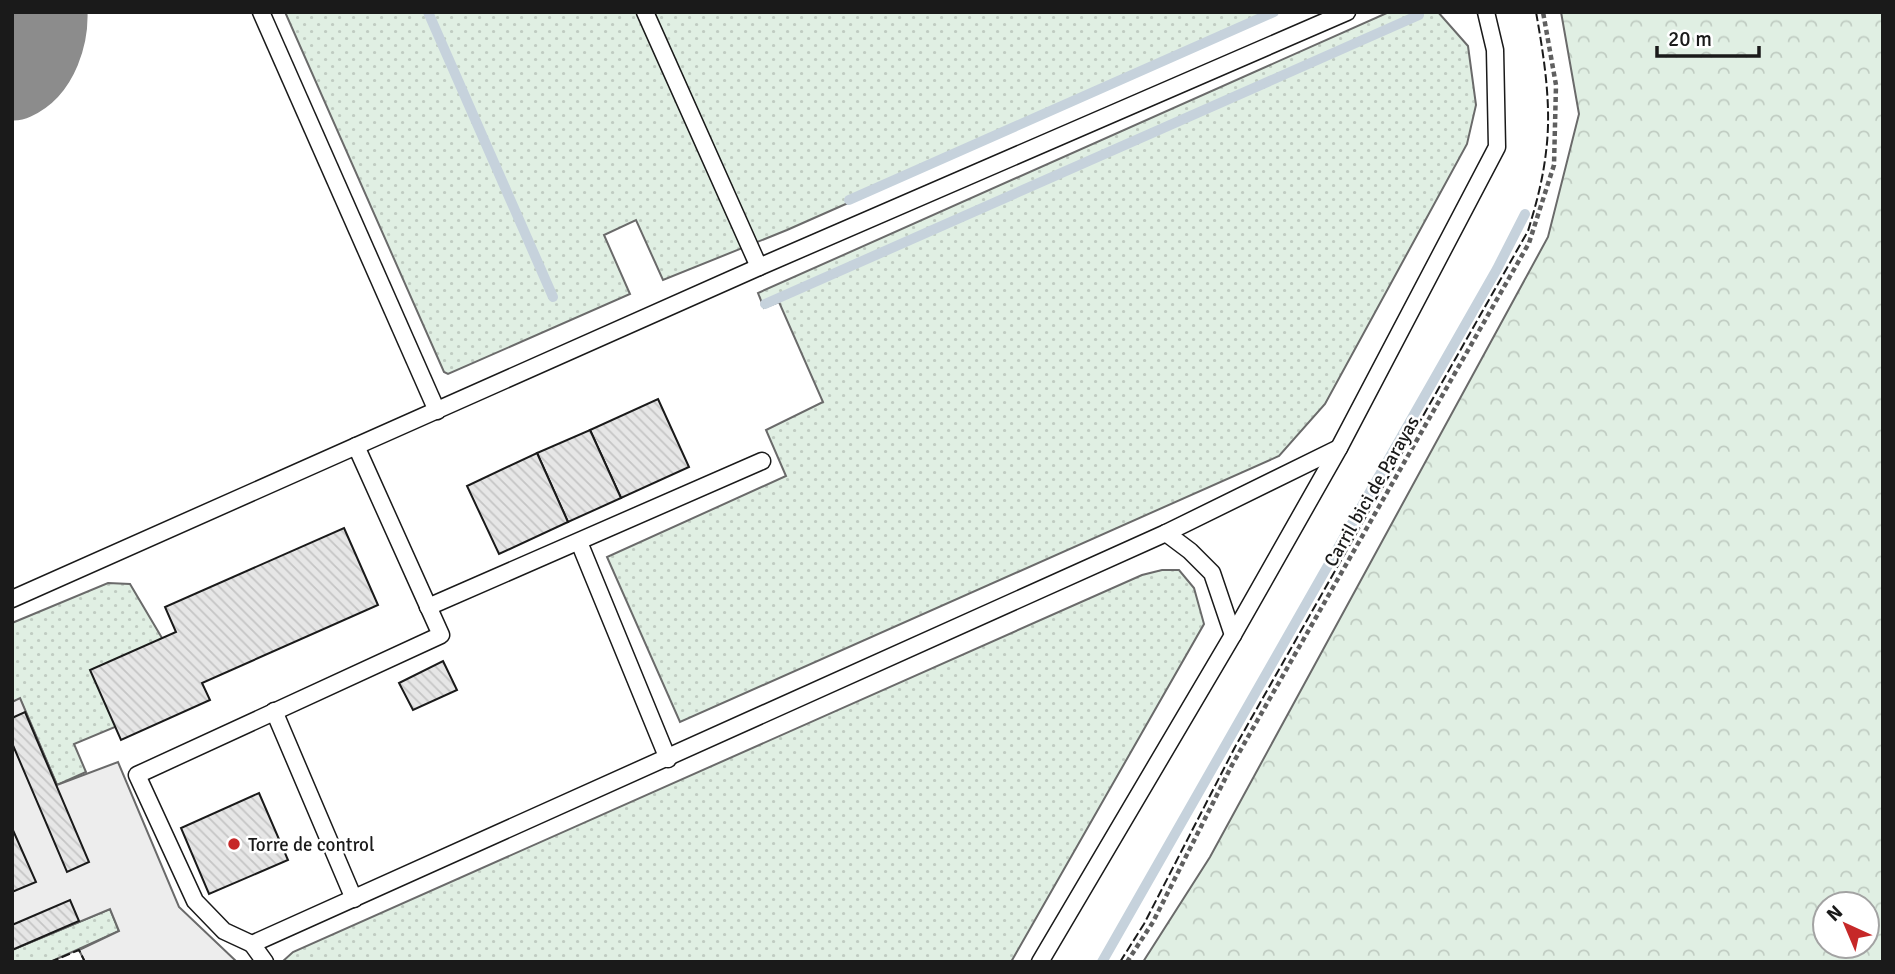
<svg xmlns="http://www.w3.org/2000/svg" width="1895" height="974" font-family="Signika,sans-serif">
	<defs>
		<pattern id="grass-dots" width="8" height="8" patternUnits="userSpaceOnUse" patternTransform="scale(1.75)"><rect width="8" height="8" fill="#e0efe3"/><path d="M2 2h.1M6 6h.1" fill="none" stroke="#c0ccc2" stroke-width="1.8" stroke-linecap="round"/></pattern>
		<pattern id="forest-crowns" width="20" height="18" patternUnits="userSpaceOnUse" patternTransform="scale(1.75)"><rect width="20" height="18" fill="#e0efe3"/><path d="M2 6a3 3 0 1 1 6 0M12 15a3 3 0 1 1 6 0" fill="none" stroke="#c0ccc2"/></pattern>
		<pattern id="building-back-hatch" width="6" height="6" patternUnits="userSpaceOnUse" patternTransform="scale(1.75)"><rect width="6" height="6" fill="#e6e6e6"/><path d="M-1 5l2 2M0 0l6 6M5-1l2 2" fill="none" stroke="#c5c5c5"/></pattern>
	</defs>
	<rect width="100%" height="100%" fill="#fff"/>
	<g fill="url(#grass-dots)" stroke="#6a6a6a" stroke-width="2">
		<path d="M285 12H1280L787 230 663 280 636 220 604 235 630 294 448 374 444 372Z"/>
		<path d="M1389 12H1438L1468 46 1476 105 1467 144 1325 404 1279 456 680 722 607 557 786 476 766 430 823 402 779 302 764 308 758 293Z"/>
		<path d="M1162 570H1179L1194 588 1204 624 1011 962H282L293 952 1142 575Z"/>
		<path d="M108 583 130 584 162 638 115 727 74 744 86 772 57 785 20 699 12 702V623Z"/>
		<path d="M110 909 119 931 50 962H12V950Z"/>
	</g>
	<path fill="url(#forest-crowns)" stroke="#6a6a6a" stroke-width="2" fill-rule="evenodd" d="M1561 12H1883V962H1143L1210 857 1548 237 1579 114ZM1825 904H1867V946H1825Z"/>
	<path fill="#ededed" stroke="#6a6a6a" stroke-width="2" d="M20 698 57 785 118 762 179 907 237 962H85L79 950 119 931 110 909 12 950V702Z"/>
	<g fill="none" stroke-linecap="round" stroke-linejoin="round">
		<g stroke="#c6d2dc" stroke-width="10">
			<path d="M428 12 553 297"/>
			<path d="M849 200 1274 12"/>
			<path d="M765 304 1419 15"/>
			<path d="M1102 962 1497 269 1525 214"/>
		</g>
		<path stroke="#8c8c8c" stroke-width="91" d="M12 75C34 65 43 34 42 12"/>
	</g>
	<g fill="url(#building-back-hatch)" stroke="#1a1a1a" stroke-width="2">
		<path d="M658 399 689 467 621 498 590 430Z"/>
		<path d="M590 430 621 498 568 522 537 453Z"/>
		<path d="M537 453 568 522 499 554 467 486Z"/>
		<path d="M344 528 378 605 202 683 210 700 121 740 90 670 176 632 165 607Z"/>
		<path d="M443 661 457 690 413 710 399 683Z"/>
		<path d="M25 712 89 862 67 872 12 743V718Z"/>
		<path d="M259 793 288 860 209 894 181 828Z"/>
		<path d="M12 828 36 882 12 892Z"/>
		<path d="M70 900 79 921 12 950V925Z"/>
	</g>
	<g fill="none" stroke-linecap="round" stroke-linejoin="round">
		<defs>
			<g id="lane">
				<path d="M261 12 437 411"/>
				<path d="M645 12 759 267"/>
				<path d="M356 446 441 635 137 775 195 901 224 931 252 944 1166 533 1339 448"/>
				<path d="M1166 533 1190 551 1212 573 1233 635"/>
				<path d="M579 542 668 759"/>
				<path d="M12 599 759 267 1347 12"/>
				<path d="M428 607 762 461"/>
				<path d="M274 711 354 899"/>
				<path d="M252 944 265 962"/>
				<path d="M1040 962 1233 635 1339 448 1497 147 1495 50 1486 12"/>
			</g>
		</defs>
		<use href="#lane" stroke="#1a1a1a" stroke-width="19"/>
		<path stroke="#5f5f5f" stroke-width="4.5" stroke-dasharray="5 3.5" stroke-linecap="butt" d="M1127 962 1153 922 1232 765 1529 243 1554 165 1556 85 1543 12"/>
		<use href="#lane" stroke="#fff" stroke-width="16"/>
		<g stroke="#1a1a1a" stroke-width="2" stroke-dasharray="9 3.5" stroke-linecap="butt">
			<path d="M50 962 79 950 85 962"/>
			<path d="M1120 962 1144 924 1235 747 1528 231C1536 205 1543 179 1546 152 1552 106 1544 57 1536 12"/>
		</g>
	</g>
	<circle fill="#c62828" stroke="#fff" stroke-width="2.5" cx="234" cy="844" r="7"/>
	<g text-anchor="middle" stroke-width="5" stroke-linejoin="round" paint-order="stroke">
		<g font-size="19" fill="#1a1a1a" stroke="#fff">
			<text transform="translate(1371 491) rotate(-60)" y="7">Carril bici de Parayas</text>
		</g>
		<g font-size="19" fill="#1a1a1a" stroke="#fff" text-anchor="start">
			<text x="248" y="851">Torre de control</text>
		</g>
	</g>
	<rect width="1895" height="974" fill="none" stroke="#1a1a1a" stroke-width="28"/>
	<g transform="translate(1846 925) rotate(316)"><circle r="33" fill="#ffffff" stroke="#a3a3a3" stroke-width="2"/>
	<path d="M0-5L12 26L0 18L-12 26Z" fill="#c62828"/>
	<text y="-10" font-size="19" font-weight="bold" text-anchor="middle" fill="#1a1a1a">N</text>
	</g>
	<path d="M1657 46v10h102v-10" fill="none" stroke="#1a1a1a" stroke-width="3.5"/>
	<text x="1668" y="46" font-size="21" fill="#1a1a1a" stroke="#ffffff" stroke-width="5" paint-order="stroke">20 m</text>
</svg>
